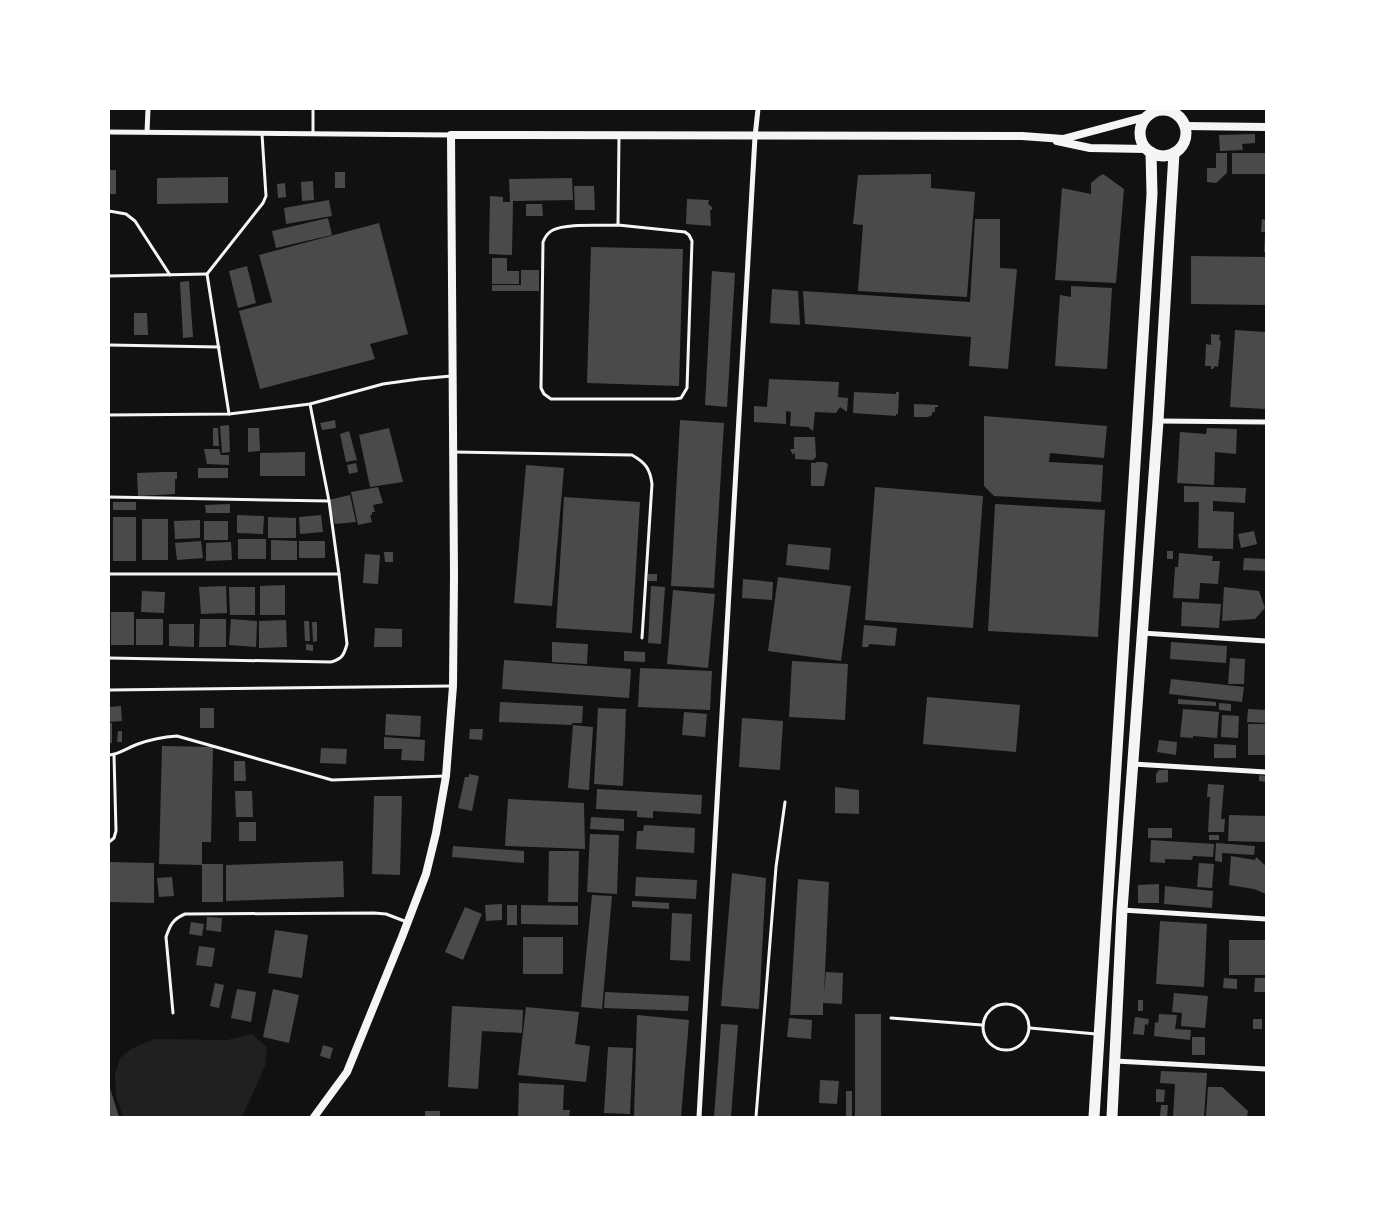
<svg xmlns="http://www.w3.org/2000/svg" width="1375" height="1226" font-family="'Source Serif 4',serif">
	<rect width="100%" height="100%" fill="#111"/>
	<path fill="#202020" d="M252 1034 267 1047 265 1066 242 1117H123L116 1096 115 1074 120 1058 131 1049 154 1039 227 1040Z"/>
	<g fill="#4a4a4a">
		<path d="M1255 134V143L1242 144 1243 150 1220 151 1219 135Z"/>
		<path d="M1216 153H1227V173L1216 183 1207 182V168H1216Z"/>
		<rect x="1232" y="153" width="34" height="21"/>
		<rect x="109" y="170" width="7" height="24"/>
		<rect x="335" y="172" width="10" height="16"/>
		<path d="M931 174V188L975 192 967 297 858 291 863 225 853 224 858 175Z"/>
		<path d="M1103 174 1124 189 1116 283 1055 280 1062 188 1091 194V183L1098 177Z"/>
		<path d="M228 177V203L157 204V178Z"/>
		<path d="M572 178 573 200 513 201 512 255 489 254 490 196 503 197V202H510L509 179Z"/>
		<path d="M313 181 314 200 302 201 301 182Z"/>
		<path d="M285 183 286 197 278 198 277 184Z"/>
		<path d="M574 186H594L595 210H575Z"/>
		<path d="M687 199 709 200 708 204 712 207V210H710L711 226 686 224Z"/>
		<path d="M329 200 332 216 286 224 284 208Z"/>
		<path d="M526 204H542L543 216H526Z"/>
		<path d="M328 218 332 235 276 248 272 231Z"/>
		<path d="M975 219H1000V268L1017 269 1008 369 969 366 971 337 805 324 803 291 970 302Z"/>
		<path d="M1262 219 1266 220V252H1264L1265 232H1261Z"/>
		<path d="M379 223 408 334 370 344 375 359 260 389 239 311 272 302 259 255Z"/>
		<path d="M591 247 683 249 679 386 587 383Z"/>
		<path d="M1191 256 1266 257V305L1191 304Z"/>
		<path d="M492 258H507V271H519V284H492Z"/>
		<path d="M247 266 256 303 238 308 229 271Z"/>
		<path d="M521 270H539V291H492V285H521Z"/>
		<path d="M712 271 735 273 727 407 705 405Z"/>
		<path d="M189 281 193 337 183 338 180 282Z"/>
		<path d="M1071 286 1112 288 1107 369 1055 366 1060 295 1071 297Z"/>
		<path d="M772 289 798 291 800 325 770 323Z"/>
		<path d="M134 313H147L148 335H134Z"/>
		<path d="M1235 330 1266 332 1265 409 1230 407Z"/>
		<path d="M1211 334 1220 335 1219 340 1221 341 1218 367 1215 366 1213 369H1211V366H1205L1206 344 1211 345Z"/>
		<path d="M769 379 839 382 838 397 848 398 847 412 840 407 836 413 815 412 813 431 808 427 790 426 791 412 786 411V424L754 422V406L767 407Z"/>
		<path d="M854 392 896 394V392H899L898 414H896V416L853 413Z"/>
		<path d="M914 404 938 405V407H935V412H932V415L928 417H914Z"/>
		<path d="M984 416 1107 426 1104 458 1050 453 1049 462 1103 465 1101 502 994 496 984 486Z"/>
		<path d="M335 420 336 428 322 430 320 423Z"/>
		<path d="M680 420 724 423 714 588 671 586Z"/>
		<path d="M229 425 230 452 222 453 220 426Z"/>
		<path d="M213 428H218L219 446H213Z"/>
		<path d="M248 428H259L260 451 248 452Z"/>
		<path d="M389 428 403 482 370 487 359 435Z"/>
		<path d="M1207 428 1237 429 1236 454 1215 452 1214 485 1177 483 1180 432 1206 434Z"/>
		<path d="M349 431 357 460 346 462 340 434Z"/>
		<path d="M794 437H815L816 457 813 460 795 459V452L793 455 790 449H794Z"/>
		<path d="M204 449H219L221 455H229V465L207 464Z"/>
		<path d="M305 452V476H260V453Z"/>
		<path d="M816 462H824L828 464 824 486H811V463H816Z"/>
		<path d="M356 463 358 472 349 474 347 465Z"/>
		<path d="M526 465 564 468 552 606 514 603Z"/>
		<rect x="198" y="468" width="30" height="10"/>
		<path d="M163 472H177V479H175V494L138 496 137 473Z"/>
		<path d="M1184 486 1246 488 1245 503 1213 501V511L1234 512 1233 549 1198 548 1199 502H1184Z"/>
		<path d="M378 487 383 503 373 505 375 512H372V515H370L372 522 358 525 351 492Z"/>
		<path d="M875 487 983 496 973 628 865 620Z"/>
		<path d="M350 495 356 522 335 524 328 500Z"/>
		<path d="M564 497 640 502 632 633 556 628Z"/>
		<rect x="113" y="502" width="23" height="8"/>
		<path d="M230 504V513H206L205 505Z"/>
		<path d="M995 504 1105 510 1098 637 988 631Z"/>
		<path d="M237 515 264 516 263 534 237 533Z"/>
		<path d="M321 515 323 532 300 534 299 517Z"/>
		<rect x="113" y="517" width="23" height="44"/>
		<path d="M268 517 296 518V538H268Z"/>
		<rect x="142" y="519" width="26" height="41"/>
		<path d="M200 520V538L175 539 174 521Z"/>
		<rect x="204" y="521" width="24" height="19"/>
		<path d="M1254 531 1257 544 1241 548 1238 534Z"/>
		<rect x="238" y="539" width="28" height="20"/>
		<path d="M271 540 297 541V560H271Z"/>
		<path d="M201 541 203 558 177 560 175 543Z"/>
		<rect x="299" y="541" width="26" height="17"/>
		<path d="M231 542 232 560 206 561V543Z"/>
		<path d="M788 544 831 548 829 570 786 565Z"/>
		<rect x="1167" y="551" width="6" height="8"/>
		<path d="M384 552H393V562H385Z"/>
		<path d="M1179 553 1213 556 1212 561H1220L1218 584 1200 583 1199 599 1173 598 1175 567H1178Z"/>
		<path d="M365 554 380 555 378 584 363 583Z"/>
		<path d="M1244 558 1266 559V571L1243 570Z"/>
		<rect x="648" y="574" width="9" height="7"/>
		<path d="M778 577 851 586 841 661 768 651Z"/>
		<path d="M743 579 773 582 772 600 742 598Z"/>
		<path d="M285 585V615H260V586Z"/>
		<path d="M226 586 227 613 201 614 199 587Z"/>
		<path d="M651 586 665 587 661 644 648 643Z"/>
		<path d="M229 587H255V615H230Z"/>
		<path d="M1224 587 1259 591 1265 608 1255 619 1222 621Z"/>
		<path d="M673 590 715 594 708 668 667 664Z"/>
		<path d="M142 591 165 592 164 613 141 612Z"/>
		<path d="M1182 602 1221 604 1219 628 1181 626Z"/>
		<rect x="111" y="612" width="23" height="33"/>
		<rect x="136" y="619" width="27" height="26"/>
		<path d="M200 619H226V647H199Z"/>
		<path d="M231 619 257 621 256 647 229 645Z"/>
		<path d="M286 620 287 647 259 648V621Z"/>
		<path d="M304 621H309L310 641H305Z"/>
		<path d="M312 622H317V641L313 642Z"/>
		<path d="M169 624H194V647L169 646Z"/>
		<path d="M864 625 897 628 895 646 869 644 868 647H862Z"/>
		<path d="M375 628 402 629V647H374Z"/>
		<path d="M552 642 588 644 587 664 552 662Z"/>
		<path d="M1171 642 1227 646 1226 663 1170 659Z"/>
		<path d="M306 644 313 645V651L306 650Z"/>
		<path d="M624 651 645 652V662L624 661Z"/>
		<path d="M1230 658 1245 659 1244 684H1228Z"/>
		<path d="M504 660 631 669 629 698 502 689Z"/>
		<path d="M792 661 848 664 845 720 789 717Z"/>
		<path d="M640 668 712 671 710 710 638 707Z"/>
		<path d="M1171 679 1244 687 1242 702 1169 694Z"/>
		<path d="M927 697 1020 705 1016 752 923 744Z"/>
		<path d="M1178 699 1216 702V706L1178 704Z"/>
		<path d="M500 702 583 706 582 723H572V725L499 722Z"/>
		<path d="M1219 703 1231 704V711L1219 710Z"/>
		<path d="M121 706 122 721 109 722V707Z"/>
		<rect x="200" y="708" width="14" height="20"/>
		<path d="M598 708 626 709 623 786 594 784Z"/>
		<path d="M1183 709 1219 712 1217 738 1193 736V738L1180 737Z"/>
		<path d="M1248 709 1266 710V723L1247 722Z"/>
		<path d="M684 712 707 714 705 737 682 735Z"/>
		<path d="M386 714 421 716 420 737 385 735Z"/>
		<path d="M1222 715 1239 716 1238 738 1221 737Z"/>
		<path d="M742 718 783 721 780 770 739 767Z"/>
		<rect x="109" y="723" width="3" height="20"/>
		<path d="M1248 724H1266L1265 755H1248Z"/>
		<path d="M573 725 593 727 589 790 568 788Z"/>
		<path d="M470 729H483L482 740 469 739Z"/>
		<path d="M118 731H122V742H117Z"/>
		<path d="M384 737 425 740 424 761 401 760 402 749H384Z"/>
		<path d="M1159 740 1177 742 1176 755 1157 752Z"/>
		<path d="M1214 744 1236 745V758H1214Z"/>
		<path d="M162 746 213 747 211 842H202V865L159 864Z"/>
		<path d="M321 748 347 749 346 764 320 763Z"/>
		<path d="M234 761H245L246 781H234Z"/>
		<path d="M1159 770H1168V782L1156 783V774Z"/>
		<path d="M469 774 479 776 472 811 458 808 465 777H469Z"/>
		<path d="M1259 775 1266 776V782L1259 781Z"/>
		<path d="M1208 784 1224 785 1221 819H1225L1224 832H1208L1210 797H1207Z"/>
		<path d="M835 787 859 790V814L835 813Z"/>
		<path d="M597 789 702 795 701 814 653 811V818L637 817V811L596 809Z"/>
		<path d="M235 791H252L253 817H236Z"/>
		<path d="M374 796H402L400 875 372 874Z"/>
		<path d="M508 799 584 803 585 849 505 846Z"/>
		<path d="M1229 815 1266 816V842L1228 841Z"/>
		<path d="M591 817 624 819V831L590 829Z"/>
		<rect x="239" y="822" width="17" height="19"/>
		<path d="M644 825 695 828 694 853 636 849 637 831H643Z"/>
		<rect x="1148" y="828" width="24" height="10"/>
		<path d="M590 834 619 835 617 894 587 892Z"/>
		<rect x="1209" y="835" width="10" height="5"/>
		<path d="M1151 840 1214 844 1213 857 1193 856 1192 860 1165 859V863L1150 862Z"/>
		<path d="M1216 843 1255 846 1254 855 1222 853V862L1215 861Z"/>
		<path d="M453 846 524 851V863L452 857Z"/>
		<path d="M549 851H579L578 902H548Z"/>
		<path d="M1231 856 1255 860 1256 857 1266 866V894L1254 889 1229 885Z"/>
		<path d="M343 861 344 897 226 901V865Z"/>
		<path d="M109 862 154 863V903L109 902Z"/>
		<path d="M1199 863 1214 864 1212 888 1197 887Z"/>
		<rect x="202" y="864" width="21" height="38"/>
		<path d="M732 873 766 878 759 1009 721 1006Z"/>
		<path d="M172 877 174 896 159 897 157 878Z"/>
		<path d="M636 877 697 880 696 899 635 896Z"/>
		<path d="M798 879 829 882 824 995 826 972 843 973 842 1004 823 1003V1015H790Z"/>
		<path d="M1159 884V903H1138V885Z"/>
		<path d="M1165 886 1213 891 1212 908 1164 904Z"/>
		<path d="M592 895 612 896 602 1009 581 1007Z"/>
		<path d="M632 901 669 903V909L632 907Z"/>
		<path d="M502 904V920L486 921 485 905Z"/>
		<rect x="507" y="905" width="10" height="20"/>
		<path d="M521 905 578 906V925L521 924Z"/>
		<path d="M465 907 482 914 463 960 445 952Z"/>
		<path d="M672 913 692 914 690 961 670 960Z"/>
		<path d="M207 917 222 918 221 932 206 930Z"/>
		<path d="M1160 921 1207 924 1204 987 1156 984Z"/>
		<path d="M191 922 204 924 202 936 189 934Z"/>
		<path d="M275 930 308 935 302 978 268 973Z"/>
		<rect x="523" y="937" width="40" height="37"/>
		<rect x="1229" y="940" width="37" height="35"/>
		<path d="M199 946 215 948 212 967 196 965Z"/>
		<path d="M1224 978 1237 979V989L1223 988Z"/>
		<path d="M1255 978H1266V992H1254Z"/>
		<path d="M215 983 224 985 219 1008 210 1006Z"/>
		<path d="M237 989 256 992 251 1022 231 1018Z"/>
		<path d="M273 989 299 995 289 1043 263 1037Z"/>
		<path d="M605 992 689 996 688 1011 604 1008Z"/>
		<path d="M1174 993 1208 996 1205 1028 1181 1026 1182 1013 1172 1012Z"/>
		<rect x="1138" y="1000" width="5" height="11"/>
		<path d="M452 1006 523 1010 522 1033 482 1031 478 1089 448 1087Z"/>
		<path d="M526 1007 579 1012 575 1044 590 1046 586 1082 518 1075Z"/>
		<rect x="855" y="1014" width="26" height="103"/>
		<path d="M1159 1014 1177 1015 1175 1029 1191 1030 1190 1040 1154 1036 1155 1022 1158 1023Z"/>
		<path d="M637 1015 689 1020 681 1117H634Z"/>
		<path d="M1135 1017 1149 1019 1148 1025 1145 1024 1144 1035 1133 1034Z"/>
		<path d="M789 1018 812 1020 811 1039 787 1037Z"/>
		<rect x="1253" y="1019" width="9" height="10"/>
		<path d="M721 1024 738 1025 731 1117H714Z"/>
		<rect x="1192" y="1037" width="13" height="18"/>
		<path d="M323 1045 333 1048 330 1059 320 1056Z"/>
		<path d="M608 1047 633 1048 630 1114 604 1113Z"/>
		<path d="M1161 1071 1207 1073 1204 1117H1173L1175 1084 1160 1083Z"/>
		<path d="M820 1080 839 1081 837 1104 819 1103Z"/>
		<path d="M519 1083 564 1085 563 1110H570L569 1117H518Z"/>
		<path d="M109 1085 119 1117H109Z"/>
		<path d="M1208 1087H1222L1248 1111 1247 1117H1206Z"/>
		<path d="M1156 1089 1165 1090 1164 1102H1156Z"/>
		<rect x="846" y="1091" width="6" height="26"/>
		<path d="M1161 1105H1168L1167 1117 1160 1116Z"/>
		<rect x="425" y="1111" width="15" height="6"/>
	</g>
	<g fill="none" stroke-linecap="round" stroke-linejoin="round">
		<g stroke="#f5f5f5" stroke-width="3">
			<path d="M313 134V109"/>
			<path d="M109 211 126 214 135 221 170 275"/>
			<path d="M618 225 685 232 689 235 692 241 687 388 681 398 675 399H551L544 394 541 388 543 242C545 237 547 233 553 230 566 223 602 226 618 225Z"/>
			<path d="M618 225 619 136"/>
			<path d="M109 276 207 274"/>
			<path d="M109 345 219 347"/>
			<path d="M229 414 207 274 263 203 266 196 262 134"/>
			<path d="M109 415 229 414 310 404 383 384 419 379 451 376"/>
			<path d="M454 452 632 455C646 463 650 469 652 484L642 638"/>
			<path d="M109 497 329 501"/>
			<path d="M109 574H339"/>
			<path d="M109 658 331 662C342 659 344 655 347 644L339 574 329 501 310 404"/>
			<path d="M109 690 452 686"/>
			<path d="M109 755C118 755 129 747 138 744 152 739 164 737 177 736L332 780 446 776"/>
			<path d="M109 842 114 838 116 831 114 755"/>
			<circle cx="1006" cy="1027" r="23"/>
			<path d="M173 1013 166 937C170 925 173 919 185 914L374 913 386 914 407 922"/>
			<path d="M891 1018 982 1025"/>
			<path d="M1030 1028 1096 1034"/>
			<path d="M756 1117 776 867 785 802"/>
		</g>
		<g stroke="#f5f5f5" stroke-width="5">
			<path d="M109 132 451 135"/>
			<path d="M147 132 148 109"/>
			<path d="M1158 421 1266 422"/>
			<path d="M1142 633 1266 641"/>
			<path d="M1133 764 1266 772"/>
			<path d="M1122 910 1266 919"/>
			<path d="M1115 1061 1266 1069"/>
			<path d="M699 1117 755 137 758 109"/>
		</g>
		<g stroke="#f5f5f5" stroke-width="8">
			<path d="M1185 126 1266 127"/>
			<path d="M1057 141 1090 148 1146 149"/>
			<path d="M314 1117 347 1072 402 937 426 874 436 833 446 776 453 686 454 576 451 135 1022 136 1063 139 1145 117"/>
		</g>
		<g stroke="#f5f5f5" stroke-width="11">
			<circle cx="1163" cy="133" r="23"/>
			<path d="M1094 1117 1152 194 1151 152"/>
			<path d="M1112 1117 1122 910 1158 421 1174 153"/>
		</g>
	</g>
	<rect width="1375" height="1226" fill="none" stroke="#ffffff" stroke-width="220"/>
</svg>
